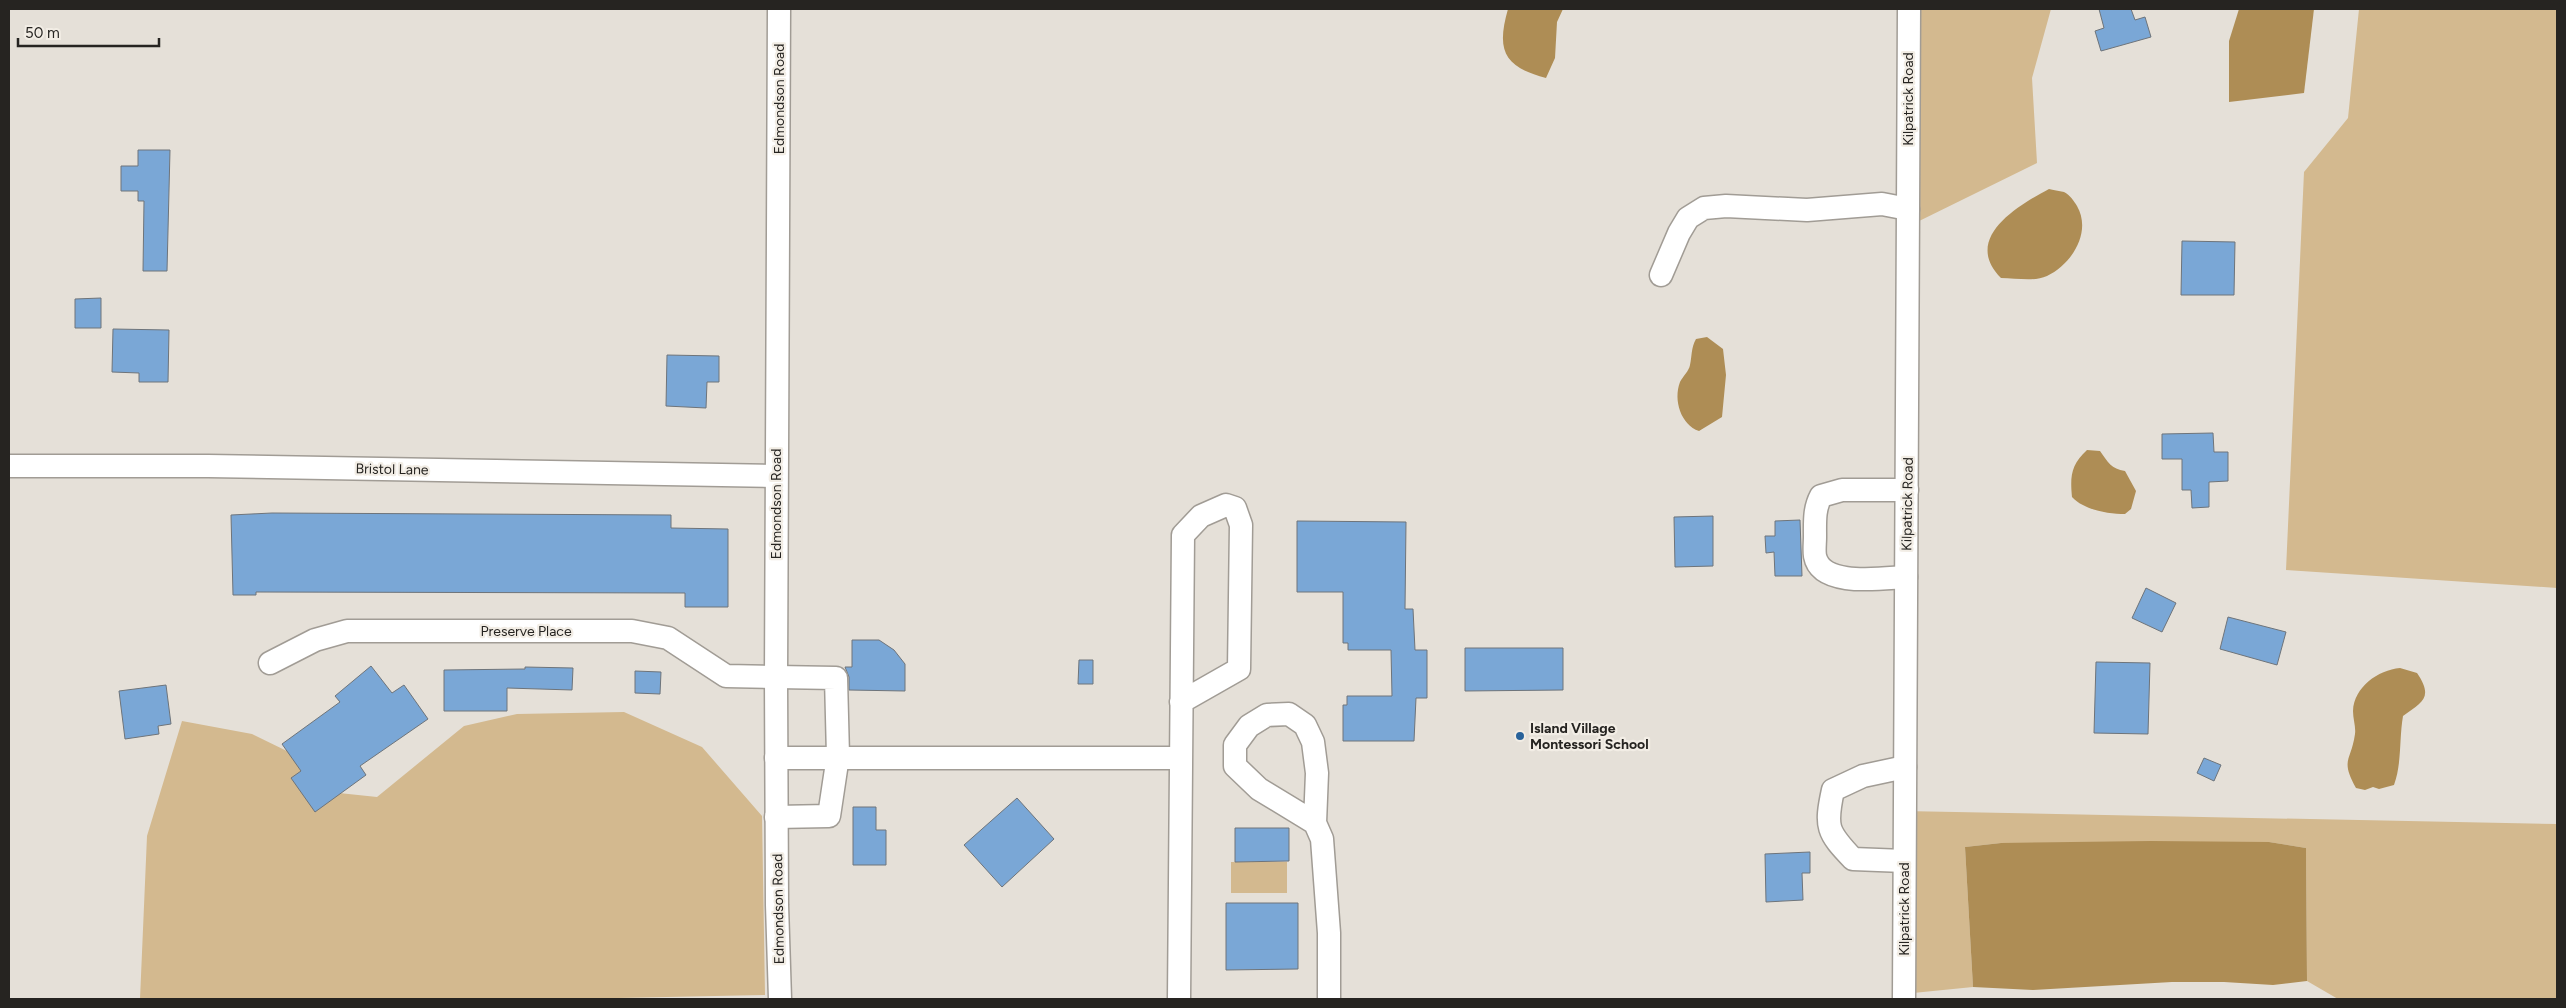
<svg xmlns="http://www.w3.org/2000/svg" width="2566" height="1008" font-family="Figtree,sans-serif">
	<rect width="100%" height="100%" fill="#e5e0d8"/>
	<g fill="#d3b98f">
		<path d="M1911 9H2051L2032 78 2037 163 1909 226Z"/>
		<path d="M2359 9H2557V588L2286 570 2304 172 2348 118Z"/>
		<path d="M624 712 702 747 762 816 765 995 569 999H140L147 836 182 721 252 734 295 755 339 793 377 797 464 726 517 714Z"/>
		<path d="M1903 811 2557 824V999H2338L2307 981 2306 848 2269 842 2001 843 1965 847 1973 987 1913 993Z"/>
		<rect x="1231" y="862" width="56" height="31"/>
	</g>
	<g fill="#ae8d55">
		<path d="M1508 9H1563L1557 22 1555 58 1546 78C1504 67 1496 51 1508 9Z"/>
		<path d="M2239 9H2314L2304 93 2229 102V41Z"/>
		<path d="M2049 189C2053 190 2059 191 2064 192 2070 195 2074 201 2077 206 2092 232 2072 264 2047 276 2034 282 2016 278 2001 278 1962 239 2017 206 2049 189Z"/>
		<path d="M1707 337 1723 349 1726 375 1722 417 1699 431C1681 425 1673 400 1680 382 1683 376 1689 371 1690 365 1692 356 1691 348 1696 339Z"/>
		<path d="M2087 450 2100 451C2108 462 2111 469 2125 471L2136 491 2131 509 2125 514C2108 514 2084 510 2072 497 2070 476 2071 465 2087 450Z"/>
		<path d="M2400 668 2417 673C2434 698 2422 702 2403 716 2399 739 2402 763 2394 785L2379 789 2373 787 2365 790 2356 788C2340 759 2351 762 2355 734 2356 727 2353 719 2353 711 2354 687 2378 670 2400 668Z"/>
		<path d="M2151 841 2269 842 2306 848 2307 981 2273 985 2224 982H2172L2033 990 1973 987 1965 847 2001 843Z"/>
	</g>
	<g fill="#7aa7d6" stroke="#6e747a">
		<path d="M2099 9H2131L2135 20 2145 17 2151 37 2101 51 2095 31 2104 28Z"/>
		<path d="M138 150H170L167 271H143L144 201H138V191H121V166H138Z"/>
		<path d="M2182 241 2235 242 2234 295H2181Z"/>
		<path d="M101 298V328H75V299Z"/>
		<path d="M113 329 169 330 168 382H139V373L112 372Z"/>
		<path d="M667 355 719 356V382H707L706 408 666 406Z"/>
		<path d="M2213 433 2214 452H2228V481L2209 482V507L2192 508 2191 490H2182V459H2162V434Z"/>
		<path d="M272 513 671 515V528L728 529V607H685V593L256 592V595H233L231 515Z"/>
		<path d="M1713 516V566L1675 567 1674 517Z"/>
		<path d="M1800 520 1802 576H1775L1774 552 1766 553 1765 536H1775V521Z"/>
		<path d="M1297 521 1406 522 1405 609H1413L1415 650H1427V698H1416L1414 741H1343V705H1347V696H1392L1391 650H1348V643H1343V592H1297Z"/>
		<path d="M2146 588 2176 603 2162 632 2132 618Z"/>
		<path d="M2228 617 2286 632 2277 665 2220 649Z"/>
		<path d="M852 640H879L894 650 905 664V691L849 690V677L845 667H852Z"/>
		<path d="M1465 648H1563V690L1465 691Z"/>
		<path d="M1079 660H1093V684H1078Z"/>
		<path d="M2096 662 2150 663 2148 734 2094 733Z"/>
		<path d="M371 666 392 693 404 685 428 719 360 766 366 775 315 812 291 778 301 771 282 744 340 702 335 696Z"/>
		<path d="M525 667 573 668 572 690 507 688V711H444V670L525 669Z"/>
		<path d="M635 671 661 672 660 694 635 693Z"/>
		<path d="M166 685 171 724 158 726 159 734 125 739 119 691Z"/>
		<path d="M2204 758 2221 765 2214 781 2197 773Z"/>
		<path d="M1017 798 1054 839 1002 887 964 845Z"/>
		<path d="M853 807H876V830H886V865H853Z"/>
		<path d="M1235 828H1289V861L1235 862Z"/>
		<path d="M1810 852V873H1802L1803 900 1766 902 1765 854Z"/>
		<path d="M1226 903H1298V969L1226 970Z"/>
	</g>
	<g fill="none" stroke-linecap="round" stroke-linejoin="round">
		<defs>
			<g id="minor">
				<path d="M779 9 776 678 777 905 780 999"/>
				<path d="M1661 275 1679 233 1688 218 1704 208 1726 206 1807 210 1882 204 1908 209"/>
				<path d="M9 466H208L776 476"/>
				<path d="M1906 577C1883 578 1821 588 1815 556 1814 550 1815 543 1815 537 1815 522 1814 509 1821 496L1842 490H1907"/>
				<path d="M270 663 315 640 347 631H632L668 638 726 676 836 678 838 756 829 816 776 817"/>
				<path d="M776 758H1180"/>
				<path d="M1315 823 1259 789 1235 766V745L1249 726 1267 715 1289 714 1305 725 1313 742 1317 773 1315 823 1322 839 1329 933V999"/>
				<path d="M1904 861 1853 859C1827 832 1825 827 1833 790L1863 776 1905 767"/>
				<path d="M1179 999 1183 535 1201 516 1226 505 1235 508 1241 525 1239 669 1181 702"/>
				<path d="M1904 999 1909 9"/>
			</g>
		</defs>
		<use href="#minor" stroke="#a19c95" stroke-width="25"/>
		<use href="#minor" stroke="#fff" stroke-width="22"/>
	</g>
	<circle fill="#28629a" stroke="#f2ede5" stroke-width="2" cx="1520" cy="736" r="5"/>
	<g text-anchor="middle" stroke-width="4.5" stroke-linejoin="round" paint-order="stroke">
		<g font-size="14" fill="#262421" stroke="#f2ede5">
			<text transform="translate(779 99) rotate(-90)" y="5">Edmondson Road</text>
			<text transform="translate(1908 99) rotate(-90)" y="5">Kilpatrick Road</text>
			<text transform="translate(392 469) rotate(1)" y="5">Bristol Lane</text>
			<text transform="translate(776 504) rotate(-90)" y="5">Edmondson Road</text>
			<text transform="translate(1907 504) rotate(-89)" y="5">Kilpatrick Road</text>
			<text x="526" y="636">Preserve Place</text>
			<text transform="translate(778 909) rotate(-91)" y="5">Edmondson Road</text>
			<text transform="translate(1904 909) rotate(-90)" y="5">Kilpatrick Road</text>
		</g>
		<g font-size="14" font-weight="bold" fill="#262421" stroke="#f2ede5" text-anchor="start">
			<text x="1530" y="733">Island Village<tspan x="1530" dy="16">Montessori School</tspan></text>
		</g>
	</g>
	<rect width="2566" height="1008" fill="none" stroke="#262421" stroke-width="20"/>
	<path d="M18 38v8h141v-8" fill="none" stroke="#262421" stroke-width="2.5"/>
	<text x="25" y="38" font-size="15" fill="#262421" stroke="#f2ede5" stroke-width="4" paint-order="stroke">50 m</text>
</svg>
